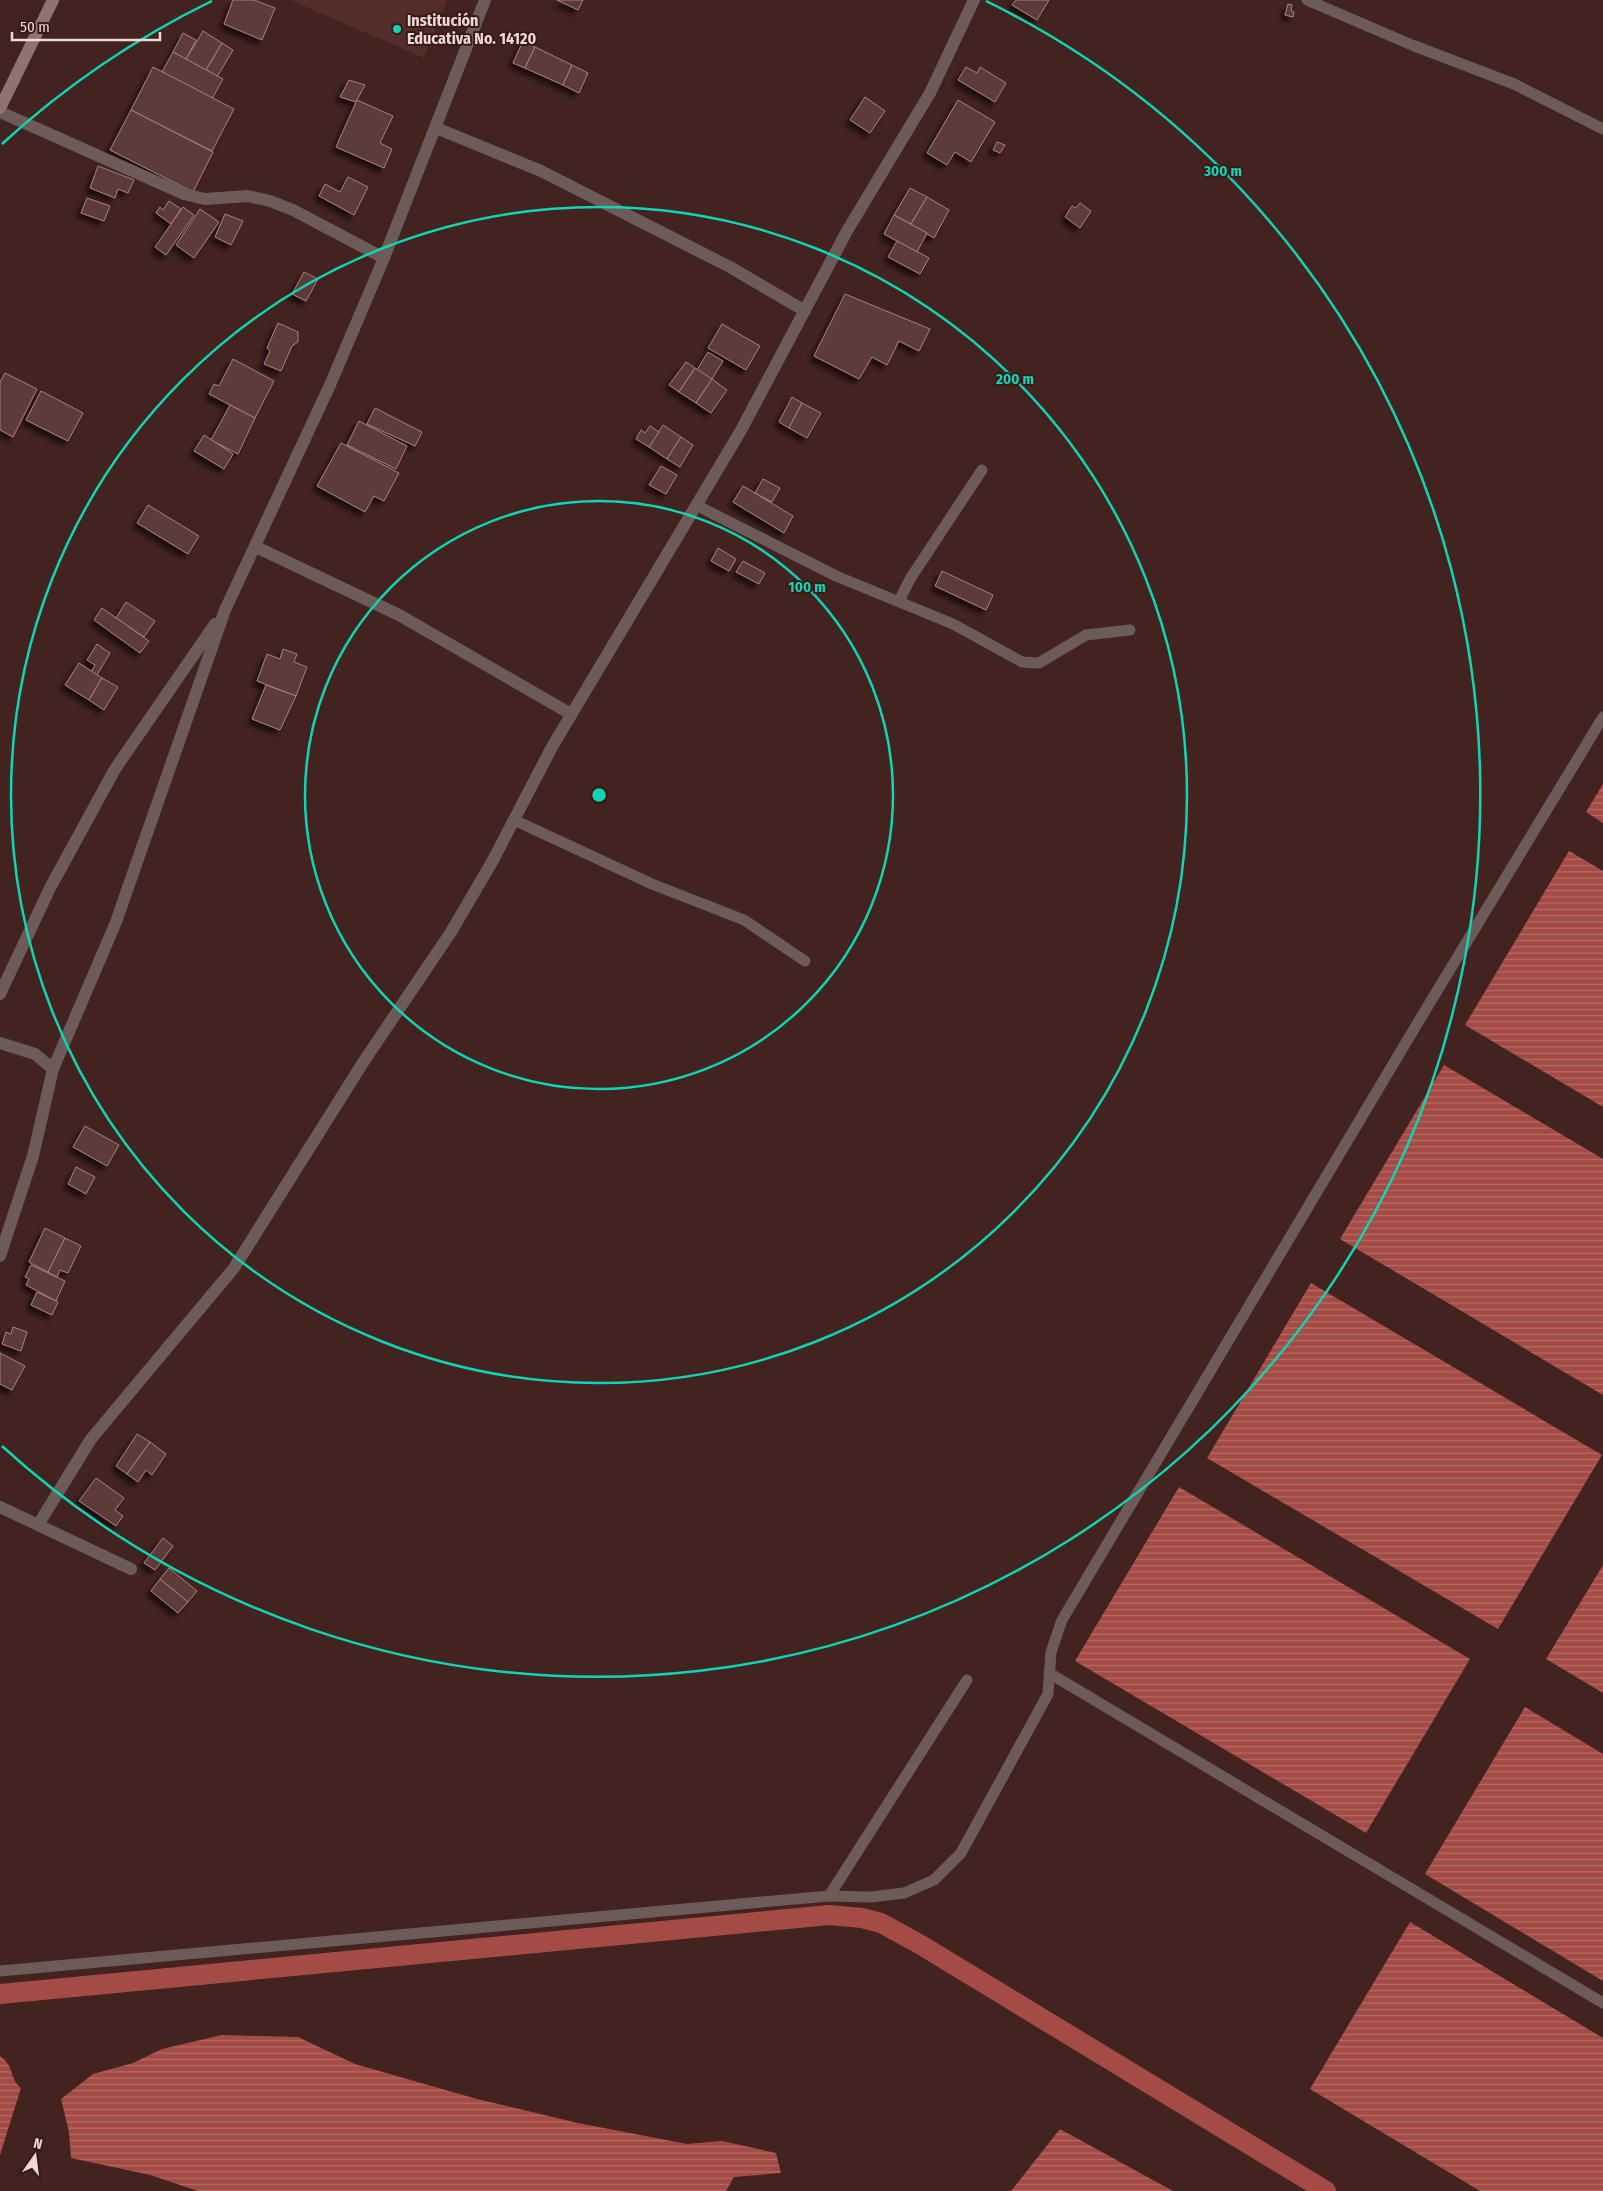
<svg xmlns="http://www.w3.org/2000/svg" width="1603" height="2191" font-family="'Fira Sans Condensed',sans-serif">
	<defs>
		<pattern id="water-rules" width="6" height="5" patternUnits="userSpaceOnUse" patternTransform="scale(1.25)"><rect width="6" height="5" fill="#a34b44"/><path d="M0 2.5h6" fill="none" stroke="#b46d67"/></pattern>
		<filter id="shadow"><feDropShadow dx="-4.5" dy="4.5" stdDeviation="2.5" flood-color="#0009"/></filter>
	</defs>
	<rect width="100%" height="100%" fill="#432320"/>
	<path fill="#532d2a" d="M290 0H447L424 58Z"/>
	<g fill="url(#water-rules)">
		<path d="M1603 784V823L1586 812Z"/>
		<path d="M1569 851 1603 871V1107L1465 1025Z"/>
		<path d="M1444 1065 1603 1159V1395L1340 1239Z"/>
		<path d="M1311 1283 1602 1455 1498 1629 1207 1458Z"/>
		<path d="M1179 1487 1470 1659 1366 1833 1075 1661Z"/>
		<path d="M1603 1565V1693L1546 1659Z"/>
		<path d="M1525 1707 1603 1754V1981L1425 1874Z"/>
		<path d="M1410 1922 1603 2038V2191H1480L1310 2089Z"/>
		<path d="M222 2035 298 2037 355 2064 477 2099 578 2123 687 2144 722 2141 776 2153 781 2173 734 2177 726 2191H198L150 2175 71 2158 69 2132 61 2099 93 2074 133 2063 162 2049Z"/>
		<path d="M0 2056C16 2068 8 2077 21 2088L0 2155Z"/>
		<path d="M1060 2129 1173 2191H1011Z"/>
	</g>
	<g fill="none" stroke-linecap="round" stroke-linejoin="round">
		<path stroke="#a34b44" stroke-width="20" d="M0 1994 829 1915 862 1918 881 1923 921 1945 1326 2191"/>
	</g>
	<g fill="#5d3a37" stroke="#a7807c" filter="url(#shadow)">
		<path d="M233 0H254L275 8 262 40 224 24Z"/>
		<path d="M557 0H583L578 10Z"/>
		<path d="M1016 0H1049L1037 20 1012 5Z"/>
		<path d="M1288 4 1292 5 1291 11 1294 12 1293 17 1285 15Z"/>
		<path d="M203 31 222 43 206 70 186 59Z"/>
		<path d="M183 33 196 40 186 59 173 52Z"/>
		<path d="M523 41 535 47 525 68 513 63Z"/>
		<path d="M222 43 233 50 217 77 206 70Z"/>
		<path d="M535 47 572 65 563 85 525 68Z"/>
		<path d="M173 52 223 79 212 99 162 72Z"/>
		<path d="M572 65 588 73 579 93 563 85Z"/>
		<path d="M153 67 234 109 212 151 131 110Z"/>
		<path d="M966 67 977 73 980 67 1006 83 995 102 958 80Z"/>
		<path d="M349 80 365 85 356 102 340 97Z"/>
		<path d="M865 97 885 111 870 133 850 120Z"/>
		<path d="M357 100 393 116 380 143 392 149 384 168 336 147Z"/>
		<path d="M958 100 995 122 971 162 955 152 947 165 927 153Z"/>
		<path d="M131 110 213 152 193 192 110 150Z"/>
		<path d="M997 142 1005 145 1000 153 993 150Z"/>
		<path d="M98 166 134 180 128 193 118 189 115 198 90 188Z"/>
		<path d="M348 177 368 187 354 215 319 196 325 184 340 192Z"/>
		<path d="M910 188 927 197 911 224 894 215Z"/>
		<path d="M927 197 949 210 934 238 911 224Z"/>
		<path d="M87 198 110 206 104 221 81 213Z"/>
		<path d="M169 201 181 209 171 224 156 213 160 207 163 210Z"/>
		<path d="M1080 203 1091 211 1080 228 1065 217 1072 206 1076 208Z"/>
		<path d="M183 207 194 215 166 255 155 247Z"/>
		<path d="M200 209 219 222 194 258 176 245Z"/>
		<path d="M225 214 243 221 231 245 215 237Z"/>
		<path d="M894 215 927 233 917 252 884 234Z"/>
		<path d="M897 241 929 258 920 274 888 257Z"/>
		<path d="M304 272 318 279 306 301 292 294Z"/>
		<path d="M845 294 930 329 919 351 899 341 887 365 872 357 859 379 814 356Z"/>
		<path d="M278 323 298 332V342L292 346 281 371 264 364 270 351 267 348Z"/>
		<path d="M722 324 760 346 746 370 708 348Z"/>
		<path d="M708 352 723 361 712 379 697 370Z"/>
		<path d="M233 359 274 381 255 418 209 394 214 384 219 386Z"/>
		<path d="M686 362 695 368 679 392 669 385Z"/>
		<path d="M695 368 712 379 696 403 679 392Z"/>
		<path d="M5 373 37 389 13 437 0 430V382Z"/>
		<path d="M712 379 727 390 711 413 696 403Z"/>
		<path d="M41 391 83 413 68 441 26 420Z"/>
		<path d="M792 397 802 403 789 428 779 422Z"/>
		<path d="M802 403 821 413 807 438 789 428Z"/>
		<path d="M230 405 255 418 238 454 211 440Z"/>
		<path d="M375 408 422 432 415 446 367 424Z"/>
		<path d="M359 421 407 446 396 469 347 445Z"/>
		<path d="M663 425 681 437 667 459 649 447Z"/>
		<path d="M650 426 659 432 649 447 636 439 641 430 645 433Z"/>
		<path d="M204 435 233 454 224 469 194 451Z"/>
		<path d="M681 437 693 445 680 467 667 459Z"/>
		<path d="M341 443 399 473 384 501 374 496 365 512 317 486Z"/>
		<path d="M661 466 677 475 666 494 649 485Z"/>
		<path d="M763 479 780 488 772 502 755 493Z"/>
		<path d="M743 486 793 516 784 533 733 502Z"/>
		<path d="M148 505 199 536 188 554 137 523Z"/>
		<path d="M718 548 736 559 729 571 711 561Z"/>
		<path d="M743 561 765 573 759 584 736 572Z"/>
		<path d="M942 571 993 595 986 610 935 586Z"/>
		<path d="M126 602 155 621 144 637 116 618Z"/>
		<path d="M102 608 149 641 140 653 94 620Z"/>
		<path d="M97 644 110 653 97 675 91 672 95 665 87 660Z"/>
		<path d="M283 649 297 654 294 662 307 667 296 696 257 681 267 654 280 659Z"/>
		<path d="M79 663 102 678 89 700 65 685Z"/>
		<path d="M102 678 118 687 104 710 89 700Z"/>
		<path d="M266 685 296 696 280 730 252 719Z"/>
		<path d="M85 1126 119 1145 107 1166 73 1147Z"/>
		<path d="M76 1167 95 1177 86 1194 68 1184Z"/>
		<path d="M45 1228 65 1238 48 1272 29 1262Z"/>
		<path d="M65 1238 81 1246 68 1273 60 1270 57 1277 48 1272Z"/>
		<path d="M31 1265 65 1281 56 1301 26 1285 29 1279 25 1277Z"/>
		<path d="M37 1292 58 1302 52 1315 31 1305Z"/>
		<path d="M13 1327 27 1332 21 1351 2 1344 6 1332 11 1334Z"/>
		<path d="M0 1353 25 1366 12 1390 0 1384Z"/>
		<path d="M137 1434 150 1442 127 1474 116 1466Z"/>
		<path d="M150 1442 166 1454 152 1475 146 1470 138 1482 127 1474Z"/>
		<path d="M96 1478 124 1498 115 1510 123 1516 116 1526 79 1501Z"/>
		<path d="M163 1538 173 1546 155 1570 144 1563Z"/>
		<path d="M169 1568 197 1591 188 1602 160 1579Z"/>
		<path d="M160 1579 188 1602 178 1613 151 1591Z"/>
	</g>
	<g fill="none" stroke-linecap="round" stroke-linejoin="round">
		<g stroke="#6c5b59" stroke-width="11">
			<path d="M1307 0 1412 45 1514 84 1603 129"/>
			<path d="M696 505 836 576 953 624 1022 662 1039 663 1086 635 1130 630"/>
			<path d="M899 601 910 579 982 470"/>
			<path d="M514 820 652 884 744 920 805 961"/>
			<path d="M1049 1673 1603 2003"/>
			<path d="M829 1896 967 1680"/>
			<path d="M0 1971 829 1896 871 1897 904 1893 934 1880 961 1853 1048 1694 1051 1652 1062 1620 1420 1019 1603 717"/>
		</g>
		<g stroke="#6c5b59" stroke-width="12">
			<path d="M0 112 184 194 205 199 248 196 270 201 293 210 384 258"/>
			<path d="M436 128 541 171 730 267 805 311"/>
			<path d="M256 547 399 615 571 714"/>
			<path d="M0 994 50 888 115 769 215 624"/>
			<path d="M0 1043 35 1054 53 1069"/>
			<path d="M0 1256 33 1156 53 1069 116 922 225 610 330 385 384 258 485 0"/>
			<path d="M0 1507 131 1569"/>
			<path d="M38 1525 91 1439 234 1268 364 1061 451 932 492 862 552 747 740 432 847 231 930 93 974 0"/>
		</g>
		<path stroke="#8e7471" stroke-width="12" d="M0 108 53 0"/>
	</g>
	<g fill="none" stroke="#0ed5b4" stroke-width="2.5">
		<circle cx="599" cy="795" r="294"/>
		<circle cx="599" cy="795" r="588"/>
		<path d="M2 144A883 883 0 0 1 212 1M986 1A883 883 0 1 1 2 1446"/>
	</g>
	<circle fill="#0ed5b4" stroke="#381a17" stroke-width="2" cx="397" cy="29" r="5"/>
	<g text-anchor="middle" stroke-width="4" stroke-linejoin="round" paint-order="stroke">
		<g font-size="16" font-weight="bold" fill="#edd8d5" stroke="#381a17" text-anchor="start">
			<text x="407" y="26">Institución<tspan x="407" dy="18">Educativa No. 14120</tspan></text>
		</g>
	</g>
	<circle cx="599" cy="795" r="8" fill="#0ed5b4" stroke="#381a17" stroke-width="2.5"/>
	<g font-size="15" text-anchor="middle" font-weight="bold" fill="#0ed5b4" stroke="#381a17" stroke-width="4" stroke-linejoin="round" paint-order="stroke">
		<text x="1223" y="176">300 m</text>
		<text x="1015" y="384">200 m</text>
		<text x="807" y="592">100 m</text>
	</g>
	<g transform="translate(35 2156) rotate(14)" stroke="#381a17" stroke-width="4" paint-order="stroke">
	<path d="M0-4L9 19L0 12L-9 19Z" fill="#edd8d5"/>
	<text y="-8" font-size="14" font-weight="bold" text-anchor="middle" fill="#edd8d5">N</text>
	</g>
	<path d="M12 32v8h148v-8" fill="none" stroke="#edd8d5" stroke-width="2.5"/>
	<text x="20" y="32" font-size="15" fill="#edd8d5" stroke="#381a17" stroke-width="4" paint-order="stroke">50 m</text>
</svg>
